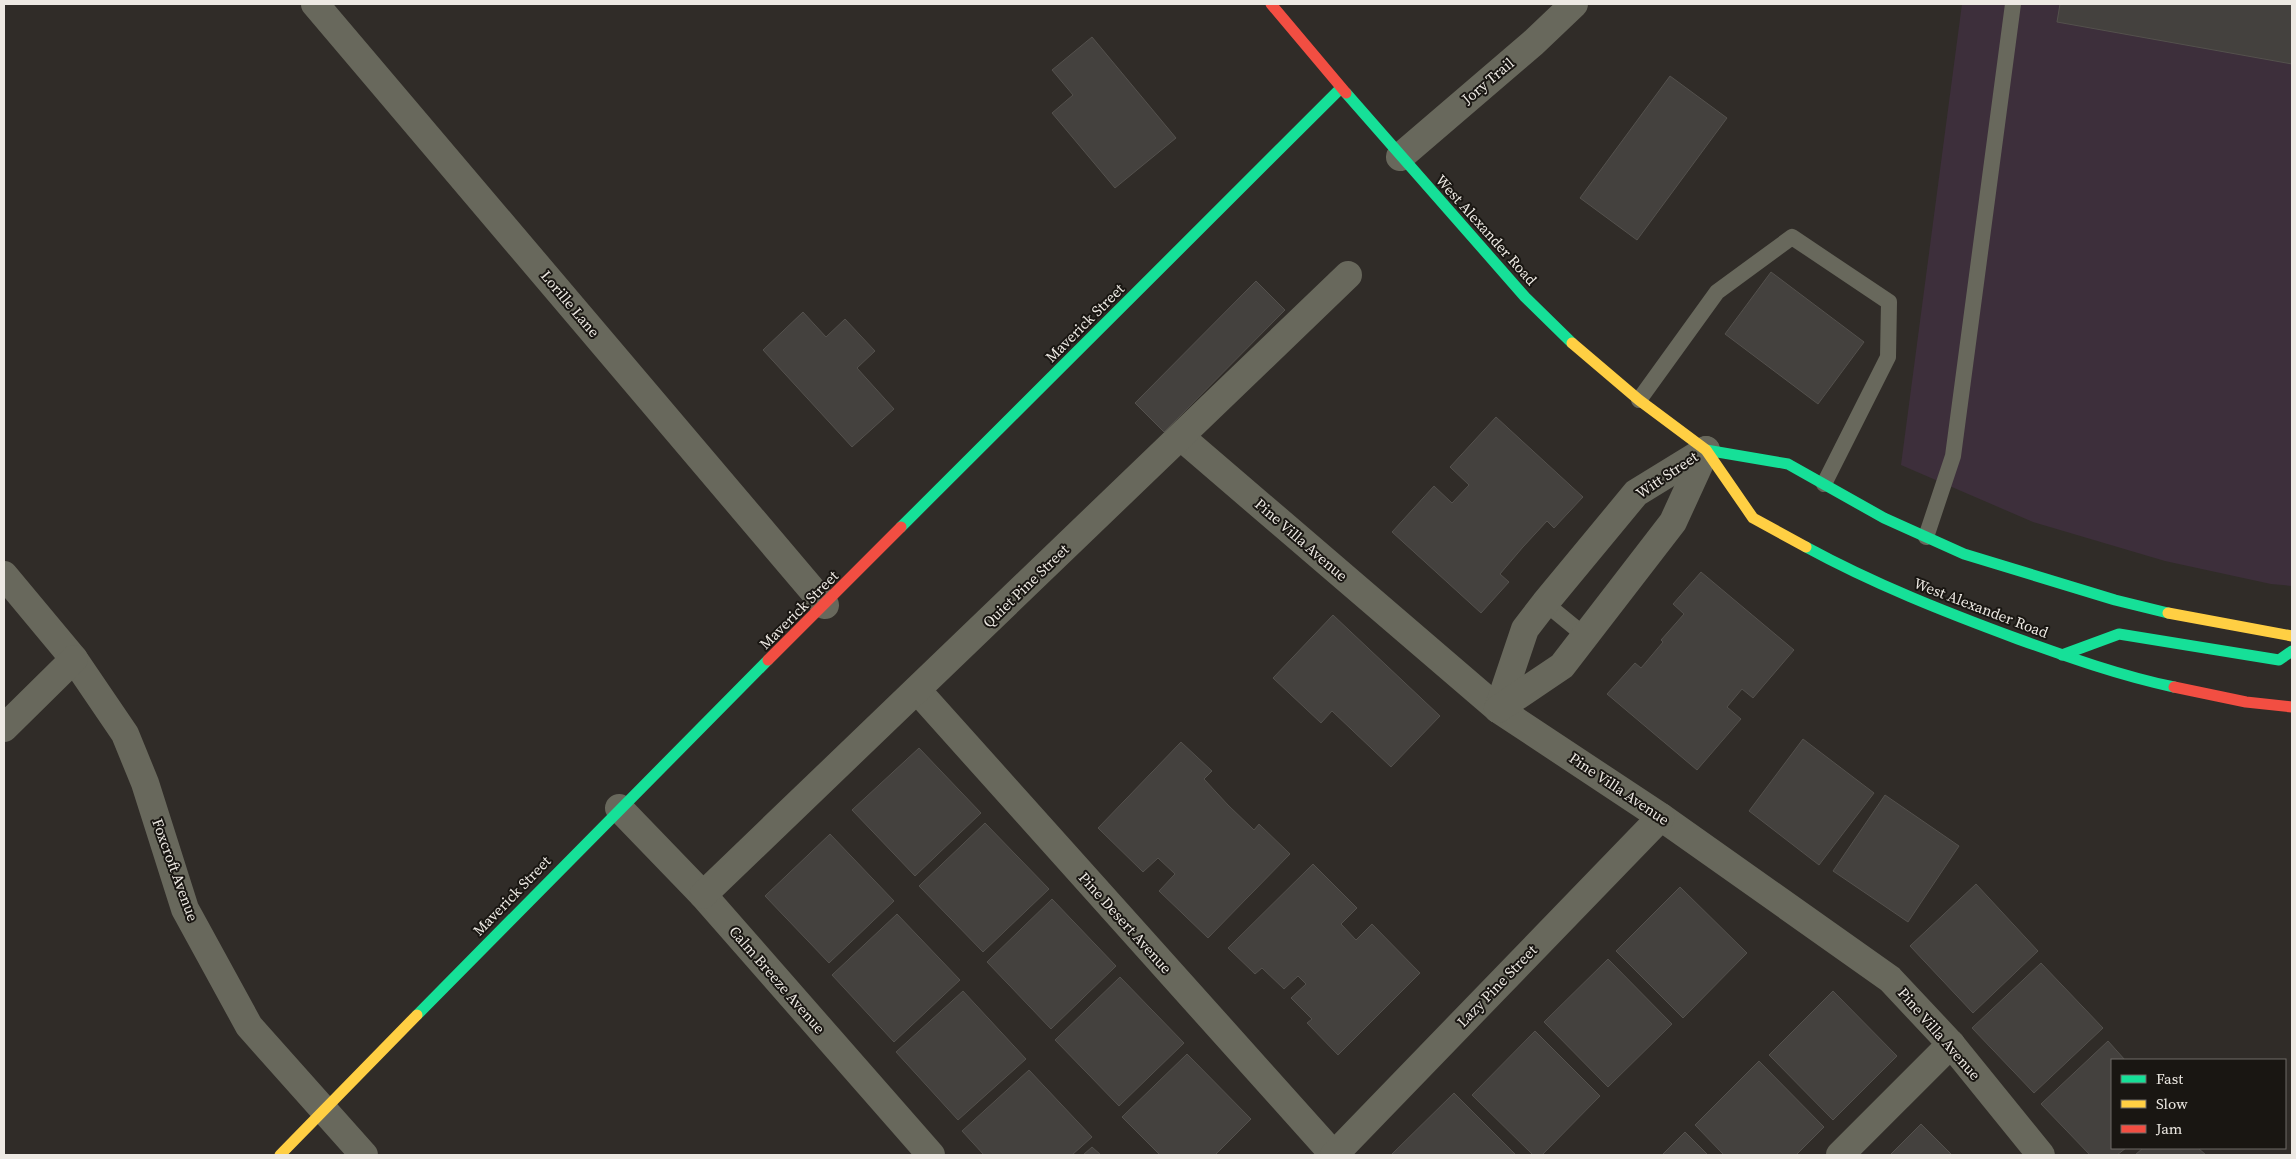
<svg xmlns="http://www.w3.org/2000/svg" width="2296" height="1159" font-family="'Source Serif 4',serif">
	<rect width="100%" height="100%" fill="#302c28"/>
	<path fill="#3d2f3b" d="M1962 4H2292V586L2271 584 2165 561 2033 522 1901 465Z"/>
	<g fill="#44413e" stroke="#54514d">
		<path d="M2060 4H2292V64L2057 22Z"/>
		<path d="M1092 37 1176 138 1115 188 1052 113 1073 95 1052 70Z"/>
		<path d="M1670 76 1727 118 1637 240 1580 198Z"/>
		<path d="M1771 272 1864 342 1818 404 1725 334Z"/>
		<path d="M1256 281 1285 310 1164 432 1135 403Z"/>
		<path d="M803 312 826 337 845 319 875 351 857 368 894 409 852 447 763 350Z"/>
		<path d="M1496 417 1583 497 1554 528 1547 521 1523 547 1500 574 1509 582 1481 613 1392 532 1434 486 1452 503 1469 485 1450 467Z"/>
		<path d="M1701 572 1794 650 1753 698 1742 689 1727 707 1741 719 1697 770 1607 694 1635 663 1641 668 1663 642 1661 640 1684 614 1673 604Z"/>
		<path d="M1333 615 1440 716 1391 767 1332 711 1321 723 1273 678Z"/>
		<path d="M1803 739 1874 793 1819 865 1749 811Z"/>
		<path d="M1181 742 1212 771 1204 779 1228 805 1254 830 1259 824 1290 854 1208 938 1159 891 1175 874 1158 858 1143 872 1098 828Z"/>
		<path d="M919 748 981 813 915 876 852 810Z"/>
		<path d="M1885 795 1959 846 1908 922 1833 871Z"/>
		<path d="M985 823 1049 889 983 952 919 886Z"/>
		<path d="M830 834 894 901 829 963 765 896Z"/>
		<path d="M1313 864 1357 908 1341 924 1356 940 1372 924 1420 973 1338 1055 1307 1023 1312 1019 1291 998 1306 984 1298 976 1284 989 1262 968 1255 974 1228 948Z"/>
		<path d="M1976 884 2038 951 1973 1013 1910 946Z"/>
		<path d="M1680 887 1747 953 1683 1018 1616 951Z"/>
		<path d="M1052 899 1116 966 1051 1029 987 962Z"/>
		<path d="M897 914 960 980 894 1042 832 975Z"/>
		<path d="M1608 959 1672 1024 1608 1087 1544 1022Z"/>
		<path d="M2041 963 2103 1028 2034 1093 1972 1028Z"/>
		<path d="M1120 977 1184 1043 1119 1106 1055 1040Z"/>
		<path d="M963 991 1026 1059 958 1120 896 1052Z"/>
		<path d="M1833 991 1897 1056 1833 1120 1769 1055Z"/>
		<path d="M1535 1031 1600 1096 1542 1155H1533L1472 1095Z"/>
		<path d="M2108 1041 2125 1060H2112V1148H2126L2117 1155H2090L2041 1104Z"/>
		<path d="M1187 1054 1251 1119 1215 1155H1160L1122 1117Z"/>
		<path d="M1759 1061 1824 1127 1796 1155H1724L1695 1125Z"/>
		<path d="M1029 1070 1092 1137 1072 1155H984L962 1131Z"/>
		<path d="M1454 1093 1516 1155H1391Z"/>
		<path d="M1921 1124 1952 1155H1890Z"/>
		<path d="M1685 1132 1708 1155H1662Z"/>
		<path d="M1092 1147 1101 1155H1083Z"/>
		<path d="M2143 1148H2198L2206 1155H2135Z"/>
	</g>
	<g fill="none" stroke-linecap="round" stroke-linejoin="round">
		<g stroke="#68685c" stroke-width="16">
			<path d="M1639 400 1717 292 1792 237 1889 302 1888 357 1824 484"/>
			<path d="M1926 537 1953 456 2013 4"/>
			<path d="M1545 603 1584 635"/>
		</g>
		<g stroke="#68685c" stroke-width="28">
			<path d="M315 4 825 605"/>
			<path d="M1400 157 1533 43 1574 4"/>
			<path d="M1181 437 1498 709 1661 817 1890 979 1951 1044 2041 1155"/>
			<path d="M4 575 74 659 125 734 145 783 185 909 249 1026 364 1155"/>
			<path d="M917 690 1334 1155"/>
			<path d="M1498 709 1525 629 1545 603 1636 493 1706 450"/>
			<path d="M1498 709 1562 666 1673 522 1706 450"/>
			<path d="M4 728 74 659"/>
			<path d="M619 808 703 895 931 1155"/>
			<path d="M703 895 1348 275"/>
			<path d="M1334 1155 1661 817"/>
			<path d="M1840 1155 1951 1044"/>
		</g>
		<g stroke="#16e098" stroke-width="11">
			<path d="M1346 93 1525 297 1572 343"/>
			<path d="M1706 450 1788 464 1884 518 1964 554 2115 600 2168 613"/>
			<path d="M901 527 1341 88"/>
			<path d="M1806 547C1874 584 1945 612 2018 639 2068 657 2121 676 2174 687"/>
			<path d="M2062 655 2119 634 2279 660 2292 651"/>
			<path d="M417 1015 768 660"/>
		</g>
		<g stroke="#ffcf43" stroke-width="11">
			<path d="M1572 343 1639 400 1706 450 1753 518 1806 547"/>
			<path d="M2168 613 2292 636"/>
			<path d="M280 1155 417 1015"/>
		</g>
		<g stroke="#f24e42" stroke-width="11">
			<path d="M1271 4 1346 93"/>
			<path d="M768 660 901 527"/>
			<path d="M2174 687 2246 702 2292 707"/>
		</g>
	</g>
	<g text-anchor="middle" stroke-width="4" stroke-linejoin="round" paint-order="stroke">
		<g font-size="15" fill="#ede9e3" stroke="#191612">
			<text transform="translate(1488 81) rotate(-40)" y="5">Jory Trail</text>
			<text transform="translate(1486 230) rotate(48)" y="5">West Alexander Road</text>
			<text transform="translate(570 304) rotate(50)" y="5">Lorille Lane</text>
			<text transform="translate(1085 323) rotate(-45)" y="5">Maverick Street</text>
			<text transform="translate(1667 475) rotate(-34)" y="5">Witt Street</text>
			<text transform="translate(1301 540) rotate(41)" y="5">Pine Villa Avenue</text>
			<text transform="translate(1026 586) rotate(-44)" y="5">Quiet Pine Street</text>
			<text transform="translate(1981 608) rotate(21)" y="5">West Alexander Road</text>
			<text transform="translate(799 610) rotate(-45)" y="5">Maverick Street</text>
			<text transform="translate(1619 789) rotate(34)" y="5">Pine Villa Avenue</text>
			<text transform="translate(175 870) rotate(70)" y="5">Foxcroft Avenue</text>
			<text transform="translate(512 896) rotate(-46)" y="5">Maverick Street</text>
			<text transform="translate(1125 923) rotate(48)" y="5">Pine Desert Avenue</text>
			<text transform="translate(777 980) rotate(49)" y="5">Calm Breeze Avenue</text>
			<text transform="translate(1497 986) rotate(-46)" y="5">Lazy Pine Street</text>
			<text transform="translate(1939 1034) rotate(49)" y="5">Pine Villa Avenue</text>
		</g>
	</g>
	<rect width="2296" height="1159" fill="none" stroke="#ede9e3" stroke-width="10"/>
	<rect x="2111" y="1059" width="175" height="90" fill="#191612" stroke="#6e6a66"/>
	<rect x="2121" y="1075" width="25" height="8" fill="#16e098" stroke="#6e6a66"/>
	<text x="2156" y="1084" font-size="15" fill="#ede9e3">Fast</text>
	<rect x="2121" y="1100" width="25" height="8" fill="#ffcf43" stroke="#6e6a66"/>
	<text x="2156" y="1109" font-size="15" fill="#ede9e3">Slow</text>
	<rect x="2121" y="1125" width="25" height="8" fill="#f24e42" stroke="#6e6a66"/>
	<text x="2156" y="1134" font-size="15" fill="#ede9e3">Jam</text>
</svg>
